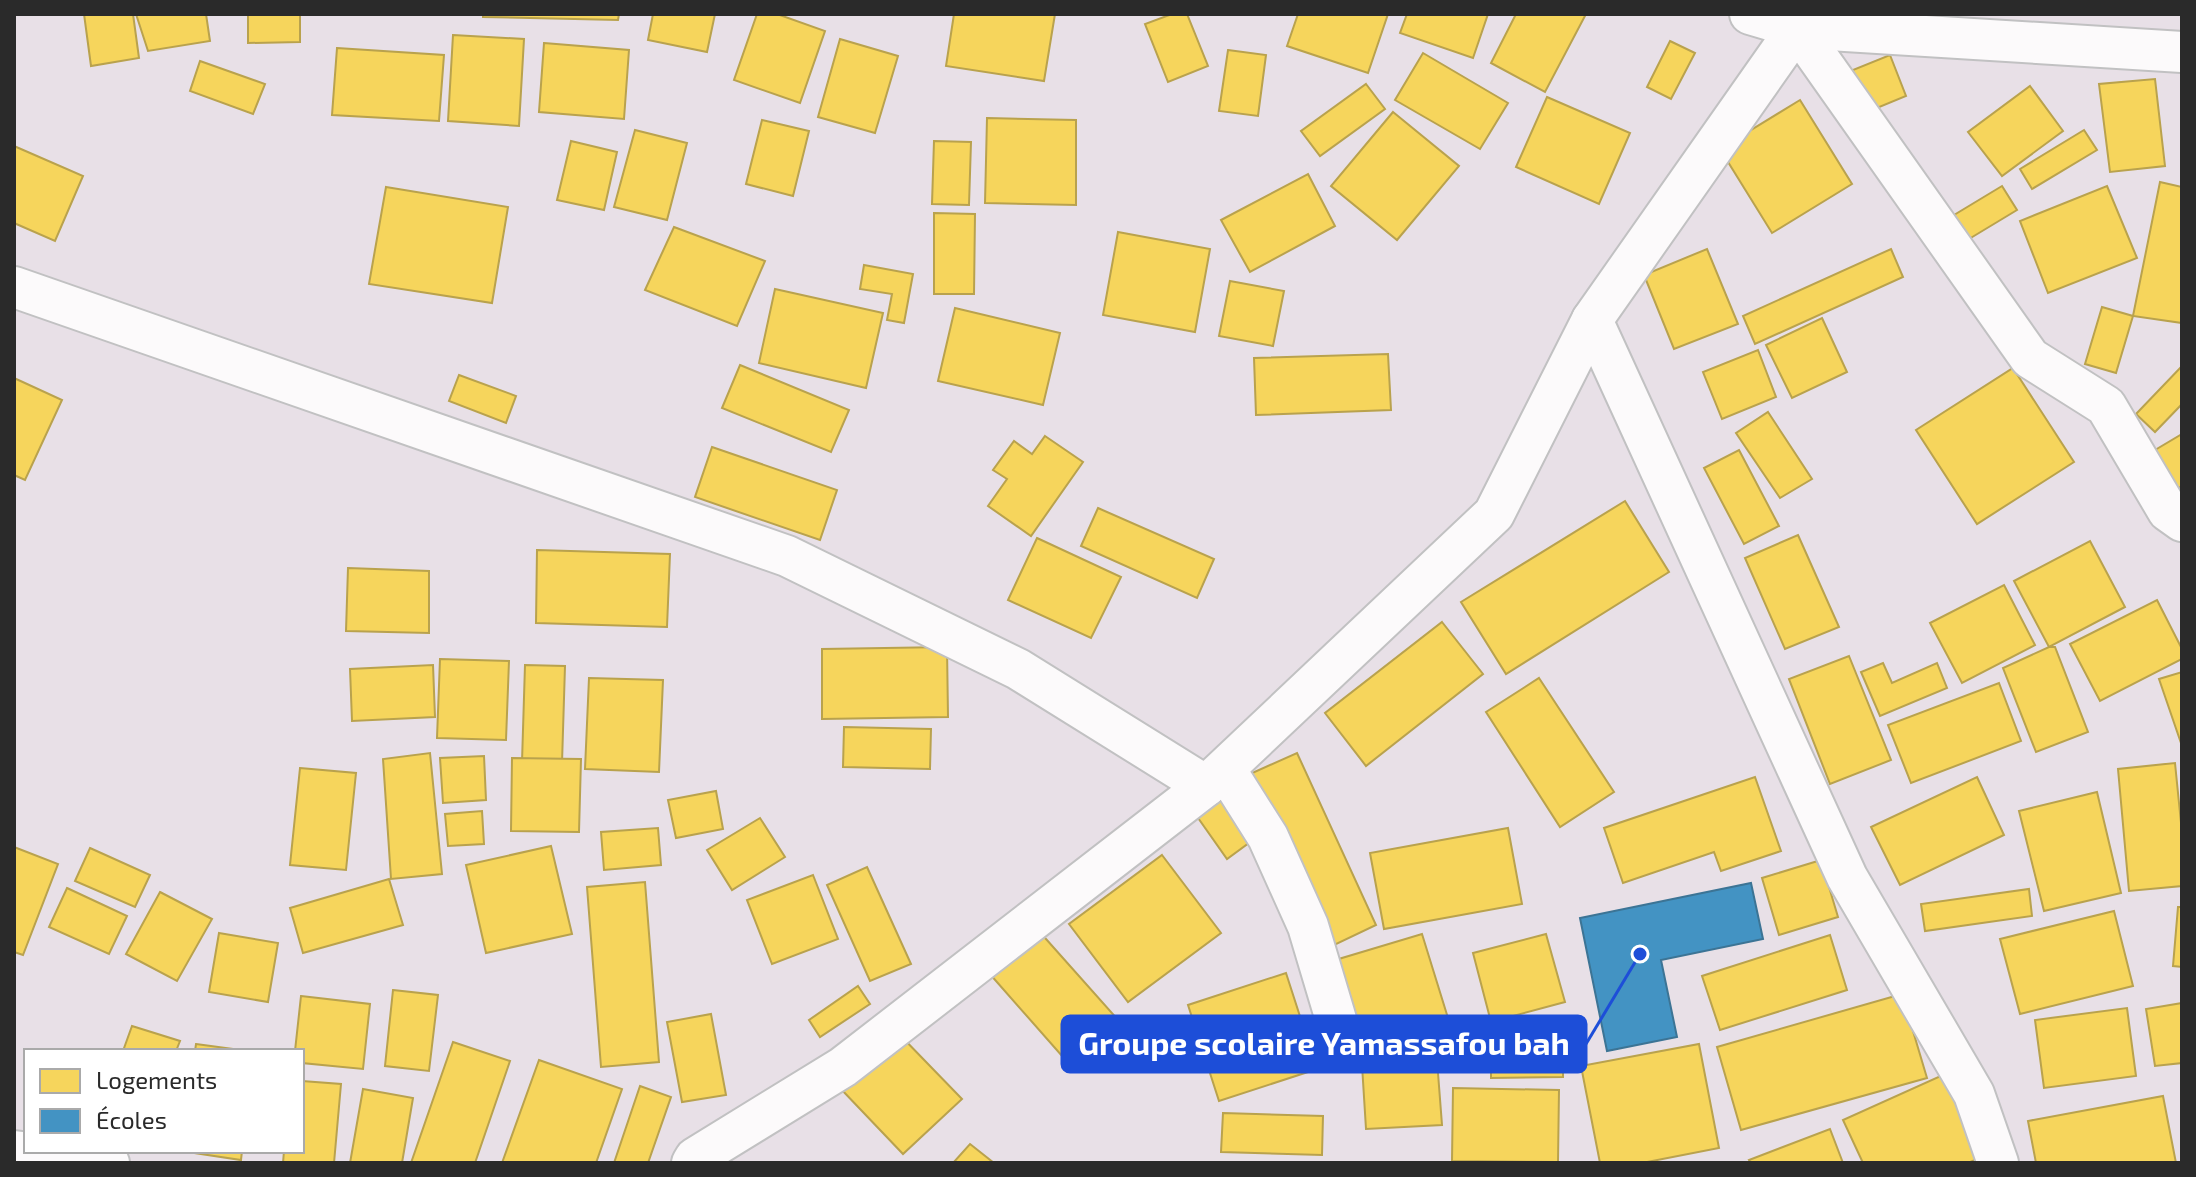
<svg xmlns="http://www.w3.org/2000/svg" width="2196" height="1177" font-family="'Exo 2',sans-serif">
	<rect width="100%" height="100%" fill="#e8e0e7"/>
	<g fill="#f6d55c" stroke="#b9a24d" stroke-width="2">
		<path d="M84 14H133L139 58 91 66Z"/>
		<path d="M136 14H206L210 41 148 51Z"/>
		<path d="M248 14H300V42L248 43Z"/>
		<path d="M483 14H619L618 20 483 17Z"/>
		<path d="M653 14H715L707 52 648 40Z"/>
		<path d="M757 14H777L825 31 800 103 734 80Z"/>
		<path d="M954 14H1055L1044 81 946 66Z"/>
		<path d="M1172 14H1187L1208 66 1168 82 1145 24Z"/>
		<path d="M1298 14H1388L1368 73 1287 46Z"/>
		<path d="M1407 14H1488L1473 58 1400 33Z"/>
		<path d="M1516 14H1586L1545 92 1491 63Z"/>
		<path d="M453 35 524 39 519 126 448 121Z"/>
		<path d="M840 39 898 56 875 133 818 117Z"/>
		<path d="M1670 41 1695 53 1671 99 1647 87Z"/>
		<path d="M544 43 629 50 624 119 539 112Z"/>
		<path d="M337 48 444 55 439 121 332 115Z"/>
		<path d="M1228 50 1266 55 1258 116 1219 111Z"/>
		<path d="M1423 53 1508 103 1480 149 1395 100Z"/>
		<path d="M1890 55 1906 96 1860 115 1843 74Z"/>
		<path d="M200 61 265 84 253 114 190 91Z"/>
		<path d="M2155 79 2165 166 2110 172 2099 84Z"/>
		<path d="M1366 84 1385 109 1320 156 1301 131Z"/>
		<path d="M2030 86 2063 131 2002 176 1968 132Z"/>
		<path d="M1547 97 1630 133 1599 204 1516 167Z"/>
		<path d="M1800 100 1852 184 1772 233 1720 149Z"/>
		<path d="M1393 112 1459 166 1397 240 1331 186Z"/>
		<path d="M987 118 1076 120V205L985 203Z"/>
		<path d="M762 120 809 131 793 196 746 184Z"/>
		<path d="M635 130 687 143 667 220 614 207Z"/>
		<path d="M2084 130 2097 150 2032 189 2020 169Z"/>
		<path d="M571 141 617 152 604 210 557 200Z"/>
		<path d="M934 141 971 142 969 205 932 204Z"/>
		<path d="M14 146 83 176 55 241 14 223Z"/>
		<path d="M1308 174 1335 226 1250 272 1221 220Z"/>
		<path d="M2160 182 2182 187V323L2133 316Z"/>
		<path d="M2002 186 2017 210 1969 239 1954 215Z"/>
		<path d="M2107 186 2137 258 2048 293 2020 221Z"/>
		<path d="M386 187 508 207 492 303 369 284Z"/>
		<path d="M934 213 975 214 974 294H934Z"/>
		<path d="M674 227 765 261 737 326 645 290Z"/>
		<path d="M1118 232 1210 249 1195 332 1103 315Z"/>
		<path d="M1707 249 1738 324 1674 349 1644 275Z"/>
		<path d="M1891 249 1903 277 1755 344 1743 316Z"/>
		<path d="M864 265 913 274 904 323 887 320 892 294 860 289Z"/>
		<path d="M1230 281 1284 291 1273 346 1219 336Z"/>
		<path d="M775 289 883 313 866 388 759 363Z"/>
		<path d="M2102 307 2133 316 2116 373 2085 364Z"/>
		<path d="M955 308 1060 333 1043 405 938 381Z"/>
		<path d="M1822 318 1847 372 1792 398 1766 345Z"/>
		<path d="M1758 350 1776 397 1722 419 1703 372Z"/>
		<path d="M1388 354 1391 410 1256 415 1254 358Z"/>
		<path d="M740 365 849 410 831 452 722 408Z"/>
		<path d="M2182 366V404L2155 432 2136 414Z"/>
		<path d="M2013 368 2074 462 1977 524 1916 430Z"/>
		<path d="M459 375 516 396 506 423 449 401Z"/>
		<path d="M14 378 62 400 25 480 14 475Z"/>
		<path d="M1768 412 1812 479 1780 498 1736 433Z"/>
		<path d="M2182 434V486L2173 491 2150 453Z"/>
		<path d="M1045 436 1083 462 1031 536 988 506 1007 479 993 470 1014 441 1032 454Z"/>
		<path d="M712 447 837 490 820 540 695 497Z"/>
		<path d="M1739 450 1779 526 1744 544 1704 468Z"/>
		<path d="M1625 501 1669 572 1506 674 1461 602Z"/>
		<path d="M1098 508 1214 559 1197 598 1081 546Z"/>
		<path d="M1798 535 1839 627 1785 649 1745 558Z"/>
		<path d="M1037 538 1121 577 1091 638 1008 600Z"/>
		<path d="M2090 541 2125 607 2049 647 2014 581Z"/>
		<path d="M537 550 670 554 667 627 536 623Z"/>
		<path d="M348 568 429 571V633L346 631Z"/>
		<path d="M2004 585 2035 645 1962 683 1930 623Z"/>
		<path d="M2157 600 2182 649V659L2100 701 2070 644Z"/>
		<path d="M1442 622 1483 674 1366 766 1325 713Z"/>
		<path d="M947 647 948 717 822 719V649Z"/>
		<path d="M2049 647H2055L2088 732 2036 752 2003 668Z"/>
		<path d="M1849 656 1891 760 1830 784 1789 679Z"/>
		<path d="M440 659 509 661 506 740 437 738Z"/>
		<path d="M1883 663 1892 683 1937 663 1947 688 1880 716 1861 672Z"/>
		<path d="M433 665 435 717 352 721 350 669Z"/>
		<path d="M525 665 565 666 562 763 522 762Z"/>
		<path d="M2182 672V746L2159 679Z"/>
		<path d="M589 678 663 680 659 772 585 769Z"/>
		<path d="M1539 678 1614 792 1560 827 1486 712Z"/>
		<path d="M1999 683 2021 741 1911 783 1888 725Z"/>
		<path d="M844 727 931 729 930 769 843 767Z"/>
		<path d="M430 753 442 874 391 879 383 759Z"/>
		<path d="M1297 753 1376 925 1330 947 1250 774Z"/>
		<path d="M484 756 486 800 443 803 440 758Z"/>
		<path d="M512 758 581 759 579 832 511 831Z"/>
		<path d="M2175 763 2182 833V886L2129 891 2118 769Z"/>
		<path d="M300 768 356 773 346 870 290 865Z"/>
		<path d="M1755 777 1781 851 1721 871 1714 852 1623 883 1604 828Z"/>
		<path d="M1977 777 2004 835 1900 885 1871 827Z"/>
		<path d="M716 791 723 829 676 838 668 800Z"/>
		<path d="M2097 792 2121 893 2044 911 2019 811Z"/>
		<path d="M1227 793 1257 837 1227 859 1196 815Z"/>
		<path d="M482 811 484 844 448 846 445 814Z"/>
		<path d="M760 818 785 857 732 890 707 850Z"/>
		<path d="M658 828 661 865 604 870 601 832Z"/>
		<path d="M1508 828 1522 904 1384 929 1370 853Z"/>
		<path d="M551 846 572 934 486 953 466 865Z"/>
		<path d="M14 847 58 864 23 955 14 952Z"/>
		<path d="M90 848 150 875 135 907 75 881Z"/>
		<path d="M1162 855 1221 933 1128 1002 1069 924Z"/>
		<path d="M1821 860 1838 917 1779 935 1762 878Z"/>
		<path d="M867 867 911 964 870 981 827 885Z"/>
		<path d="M813 875 838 939 772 964 747 900Z"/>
		<path d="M389 879 403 925 303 953 290 908Z"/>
		<path d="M645 882 659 1062 601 1067 587 887Z"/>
		<path d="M67 888 127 916 109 954 49 927Z"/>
		<path d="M2029 889 2032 916 1925 931 1921 904Z"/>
		<path d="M160 892 212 919 177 981 126 954Z"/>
		<path d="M2178 907H2182V967L2173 966Z"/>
		<path d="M2114 911 2133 986 2020 1014 2000 939Z"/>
		<path d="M1038 930 1119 1021 1070 1065 989 973Z"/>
		<path d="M219 933 278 943 268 1002 209 992Z"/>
		<path d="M1422 934 1448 1018 1358 1046 1332 961Z"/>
		<path d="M1546 934 1565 1002 1491 1022 1473 953Z"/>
		<path d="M1830 935 1847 990 1720 1030 1702 976Z"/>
		<path d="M1286 973 1317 1069 1219 1101 1188 1005Z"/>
		<path d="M858 986 870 1004 820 1037 809 1020Z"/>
		<path d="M393 990 438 995 429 1071 385 1066Z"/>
		<path d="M1902 994 1927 1078 1741 1130 1717 1047Z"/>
		<path d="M301 996 370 1004 363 1069 302 1063V1051H295Z"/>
		<path d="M2182 1003V1063L2155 1066 2146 1009Z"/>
		<path d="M2127 1008 2136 1076 2044 1088 2035 1020Z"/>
		<path d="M711 1014 726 1095 682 1102 667 1022Z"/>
		<path d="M132 1026 180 1041 176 1051H123Z"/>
		<path d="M898 1033 962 1099 903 1154 840 1088Z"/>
		<path d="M1563 1033V1077L1491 1078V1034Z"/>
		<path d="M453 1042 510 1061 475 1163H411Z"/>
		<path d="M196 1044 248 1051H195Z"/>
		<path d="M1699 1044 1719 1148 1642 1163H1600L1581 1066Z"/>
		<path d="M539 1060 622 1089 596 1163H502Z"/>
		<path d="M1437 1060 1442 1125 1366 1129 1362 1065Z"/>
		<path d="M1945 1074 1982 1157 1968 1163H1863L1843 1120Z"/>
		<path d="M302 1081 341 1084 334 1163H283L284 1151H302Z"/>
		<path d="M640 1086 671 1097 648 1163H614Z"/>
		<path d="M1453 1088 1559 1090 1558 1162 1452 1161Z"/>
		<path d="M363 1089 413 1098 402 1163H350Z"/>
		<path d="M2163 1096 2176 1163H2036L2028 1121Z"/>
		<path d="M1223 1113 1323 1116 1322 1155 1221 1152Z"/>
		<path d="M1830 1129 1843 1163H1751L1749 1160Z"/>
		<path d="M970 1144 994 1163H953Z"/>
		<path d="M181 1151H242L241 1160Z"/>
	</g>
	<path fill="#4393c3" stroke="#3c7495" stroke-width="2" d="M1751 883 1763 939 1661 960 1677 1037 1607 1051 1580 918Z"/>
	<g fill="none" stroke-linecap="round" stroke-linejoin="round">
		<defs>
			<g id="street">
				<path d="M1750 14 1797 28 2182 52"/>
				<path d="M14 287 787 556 1018 669 1206 786"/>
				<path d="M1592 320 1847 877 1974 1094 1998 1163"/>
				<path d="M1225 769 1268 837 1308 926 1337 1023"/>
				<path d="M14 1151 109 1163"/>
				<path d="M692 1163 695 1158 843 1067 1206 786 1494 514 1592 320 1797 28 2030 358 2106 406 2168 511 2182 521"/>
			</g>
		</defs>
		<use href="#street" stroke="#c1c1c2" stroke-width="44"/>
		<use href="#street" stroke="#fcfafb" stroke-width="40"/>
	</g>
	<path fill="none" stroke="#1d4ed8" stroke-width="3" d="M1640 954L1586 1044"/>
	<circle fill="#1d4ed8" stroke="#fff" stroke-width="3" cx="1640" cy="954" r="8"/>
	<rect fill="#1d4ed8" stroke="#1d4ed8" stroke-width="3" x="1062" y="1016" width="524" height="56" rx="8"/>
	<g font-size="32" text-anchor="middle" font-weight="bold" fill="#fff">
		<text x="1324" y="1055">Groupe scolaire Yamassafou bah</text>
	</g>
	<rect width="2196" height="1177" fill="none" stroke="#2a2a2a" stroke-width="32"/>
	<rect x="24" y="1049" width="280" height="104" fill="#ffffff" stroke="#aaaaaa" stroke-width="2"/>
	<rect x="40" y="1069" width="40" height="24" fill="#f6d55c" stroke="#aaaaaa" stroke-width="2"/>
	<text x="96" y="1089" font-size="24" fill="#2a2a2a">Logements</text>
	<rect x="40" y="1109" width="40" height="24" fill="#4393c3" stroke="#aaaaaa" stroke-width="2"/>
	<text x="96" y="1129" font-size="24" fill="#2a2a2a">Écoles</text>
</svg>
